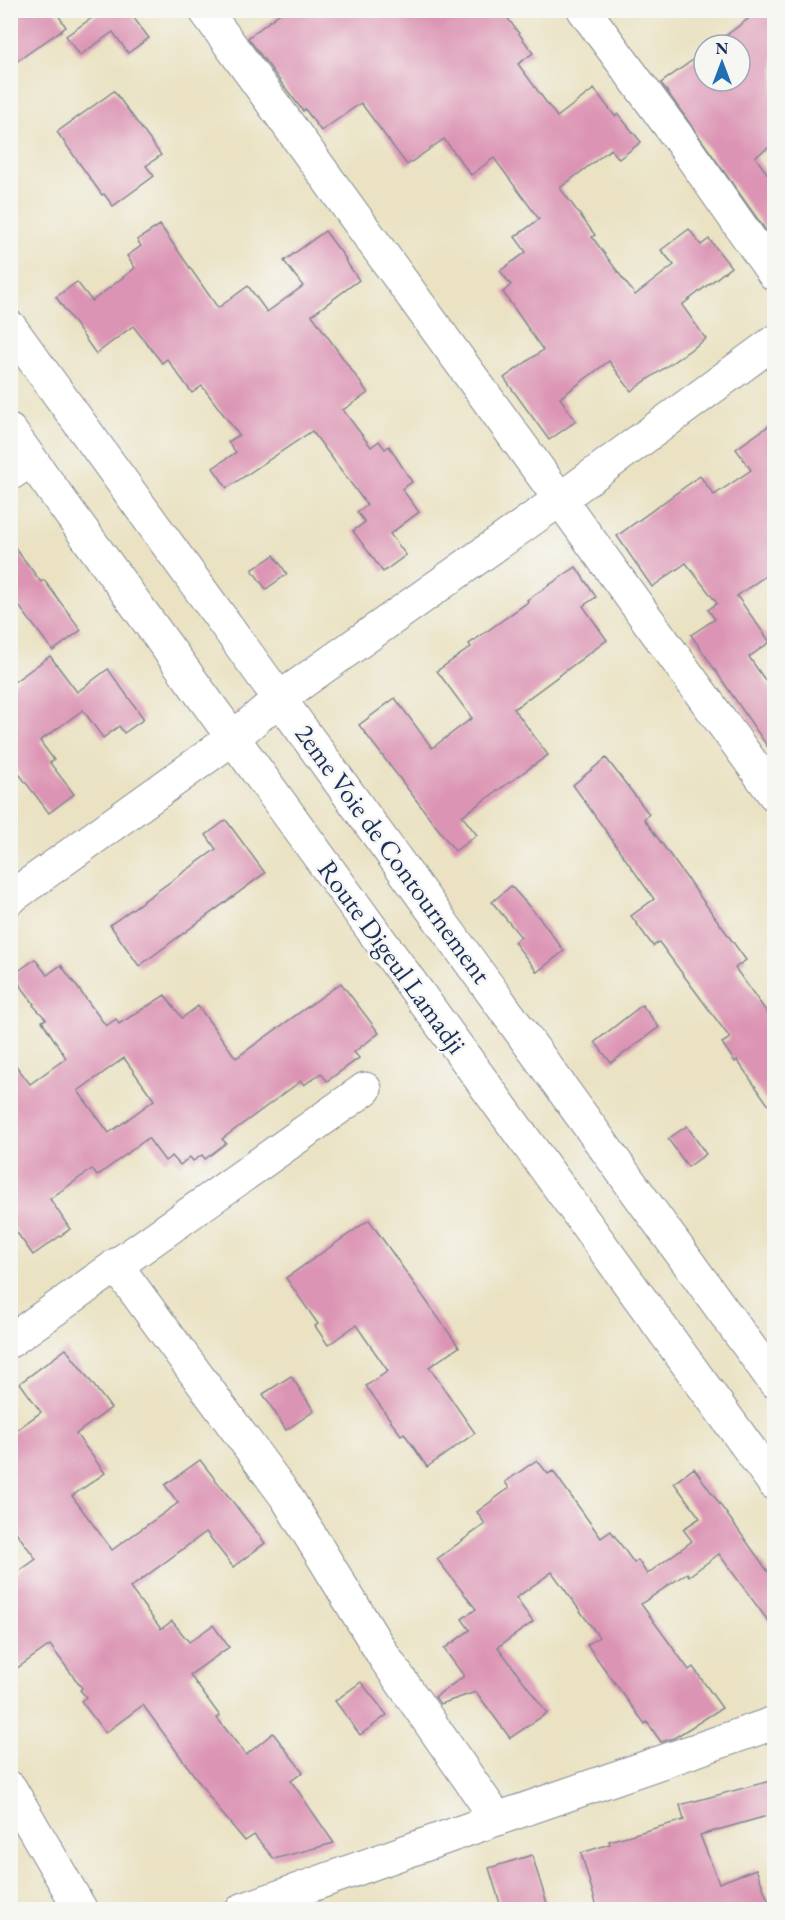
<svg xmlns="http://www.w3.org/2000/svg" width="785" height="1920" font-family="'EB Garamond',serif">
	<rect width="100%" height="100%" fill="#f6f6f2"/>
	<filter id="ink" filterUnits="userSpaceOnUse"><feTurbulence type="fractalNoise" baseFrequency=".0167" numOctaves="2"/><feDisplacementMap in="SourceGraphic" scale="12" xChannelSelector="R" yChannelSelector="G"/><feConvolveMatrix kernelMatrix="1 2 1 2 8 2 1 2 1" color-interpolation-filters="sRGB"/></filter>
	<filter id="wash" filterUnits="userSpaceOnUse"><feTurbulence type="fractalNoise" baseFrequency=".008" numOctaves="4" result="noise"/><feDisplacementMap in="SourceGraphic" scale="24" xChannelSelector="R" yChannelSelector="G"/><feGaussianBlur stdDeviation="1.35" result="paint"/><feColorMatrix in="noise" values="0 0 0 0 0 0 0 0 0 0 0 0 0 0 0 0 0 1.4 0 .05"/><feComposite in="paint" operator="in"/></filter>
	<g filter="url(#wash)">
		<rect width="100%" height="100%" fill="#eae2c3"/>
		<g id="blocks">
			<g fill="#dc94b4" fill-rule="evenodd">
				<path d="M19 10H55L66 27 10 66V16Z"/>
				<path d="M97 10H142L133 17 149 38 128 53 113 32 80 55 66 36 99 13Z"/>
				<path d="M284 10H502L533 53 518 64 557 117 594 89 615 116 618 114 641 142 619 159 611 149 560 188 595 235 592 237 635 295 674 265 661 250 689 229 701 245 709 239 731 267 682 305 706 339 631 391 609 361 560 398 576 421 549 440 504 378 543 350 503 292 511 285 500 271 526 252 515 237 539 219 494 158 471 175 444 139 407 165 361 103 321 131 305 109 303 111 283 85 248 38Z"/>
				<path d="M742 10H774V144L755 157 774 183V242L661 83 704 52V81H740V45H713L748 19Z"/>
				<path d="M114 91 161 155 146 166 154 176 113 206 104 194 102 195 57 132Z"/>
				<path d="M160 225 218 308 248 286 267 312 303 286 284 261 325 231 346 259 345 260 359 280 312 315 368 393 343 410 371 447 379 441 385 449 389 446 412 482 402 489 419 512 390 534 406 555 383 572 353 531 365 522 357 512 367 505 312 431 227 488 213 468 236 452 228 442 239 435 202 386 192 393 167 359 162 363 133 326 96 354 56 297 77 282 92 301 135 268 127 256 141 246 137 240Z"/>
				<path d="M774 422V570L737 596 770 642 749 657 774 693V756L691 635 715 619 708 610 717 603 686 563 652 587 617 536 700 476 714 495 751 470 736 449Z"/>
				<path d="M10 541 41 582 44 580 81 630 53 651 10 594Z"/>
				<path d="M274 555 287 574 266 589 252 570Z"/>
				<path d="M576 567 596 597 583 606 607 640 514 709 548 755 462 816 477 835 455 851 359 725 395 698 432 748 472 718 437 671 471 647 469 644 528 602 527 600Z"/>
				<path d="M50 656 77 692 108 669 144 719 124 733 119 726 103 738 83 710 40 741 54 760 50 763 74 794 49 813 10 762V685Z"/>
				<path d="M606 758 649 814 644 819 746 960 735 968 774 1022V1113L737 1060 735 1062 722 1043 730 1038 659 942 653 946 631 916 654 899 573 785Z"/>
				<path d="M226 820 265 873 139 966 110 925 216 849 206 835Z"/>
				<path d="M511 886 542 921 564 951 537 972 514 942 521 937 492 902Z"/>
				<path d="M35 959 47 975 61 965 106 1026 116 1019 119 1024 165 995 182 1018 198 1006 236 1058 341 983 379 1033 354 1052 359 1058 327 1081 321 1073 304 1085 301 1081 222 1139 226 1143 205 1159 202 1155 193 1161 190 1157 180 1165 172 1156 165 1161 148 1138 97 1176 92 1169 50 1199 70 1229 33 1255 10 1223V1058L30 1084 66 1058 42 1021 46 1019 33 1005 34 1004 13 975ZM124 1058 154 1100 109 1133 78 1091Z"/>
				<path d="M642 1005 659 1027 611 1063 595 1042Z"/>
				<path d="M687 1126 706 1154 688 1167 668 1139Z"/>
				<path d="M369 1220 459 1347 429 1367 475 1433 427 1467 404 1433 401 1435 366 1386 388 1371 356 1325 328 1345 315 1326 318 1324 286 1278Z"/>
				<path d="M66 1349 111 1408 76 1434 105 1473 72 1496 112 1550 178 1503 165 1485 200 1460 265 1543 233 1567 206 1532 130 1588 161 1629 172 1621 189 1642 213 1625 229 1647 190 1675 220 1716 217 1718 246 1755 273 1733 303 1772 291 1781 334 1843 274 1859 254 1835 245 1841 220 1811 143 1705 105 1733 81 1701 86 1697 80 1690 82 1688 50 1645 10 1673V1578L36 1559 10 1524V1435L41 1412 20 1383Z"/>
				<path d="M291 1376 314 1411 286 1430 263 1394Z"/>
				<path d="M537 1460 548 1474 553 1471 601 1538 611 1531 634 1563 638 1560 647 1574 692 1541 683 1529 700 1518 674 1483 694 1468 774 1580V1629L719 1554 689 1576 687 1573 641 1604 689 1670 693 1667 722 1708 674 1738 661 1742 647 1722 645 1724 587 1645 599 1637 552 1572 516 1598 533 1622 498 1647 547 1713 510 1738 476 1692 440 1704 435 1697 464 1676 444 1649 470 1630 462 1619 476 1609 437 1559 485 1524 477 1512 509 1488 505 1482Z"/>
				<path d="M361 1682 387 1715 360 1735 335 1701Z"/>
				<path d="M774 1780V1814L700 1835 719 1883 756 1869 772 1910H598L581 1853 610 1844 609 1841 684 1820 680 1805Z"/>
				<path d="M532 1855 549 1910H502L489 1868Z"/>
			</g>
		</g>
	</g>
	<g filter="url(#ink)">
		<use href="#blocks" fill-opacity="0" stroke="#828890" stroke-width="1.5"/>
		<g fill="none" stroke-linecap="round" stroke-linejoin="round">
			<defs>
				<g id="minor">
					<path d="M205 10 774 794"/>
					<path d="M584 10 680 140 774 274"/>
					<path d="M10 474 31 460"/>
					<path d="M10 898 233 738 280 698 559 500 774 342"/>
					<path d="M116 1265 287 1498 385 1658 497 1819"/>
					<path d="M10 1341 365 1089"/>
					<path d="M10 1788 81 1910"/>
					<path d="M242 1910 497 1819 774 1723"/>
				</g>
				<g id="major">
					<path d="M10 327 774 1381"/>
					<path d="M10 431 774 1483"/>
				</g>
			</defs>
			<use href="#minor" stroke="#828890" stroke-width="35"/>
			<use href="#major" stroke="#828890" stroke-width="35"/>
			<use href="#minor" stroke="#fff" stroke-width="33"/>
			<use href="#major" stroke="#fff" stroke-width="33"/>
		</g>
	</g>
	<g text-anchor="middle" stroke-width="5" stroke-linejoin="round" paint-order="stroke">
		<g font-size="27" fill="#1b2f5e" stroke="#f6f6f2">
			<text transform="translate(393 854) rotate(54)" y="9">2eme Voie de Contournement</text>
			<text transform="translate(392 957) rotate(54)" y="9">Route Digeul Lamadji</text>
		</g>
	</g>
	<rect width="785" height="1920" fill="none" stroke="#f6f6f2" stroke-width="36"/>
	<g transform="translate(722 63)"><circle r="28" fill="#f6f6f2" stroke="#9ea6b7" stroke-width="1.5"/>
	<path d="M0-4.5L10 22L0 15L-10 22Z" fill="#1f6fb2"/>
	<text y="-9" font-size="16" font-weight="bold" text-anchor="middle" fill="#1b2f5e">N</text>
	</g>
</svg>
